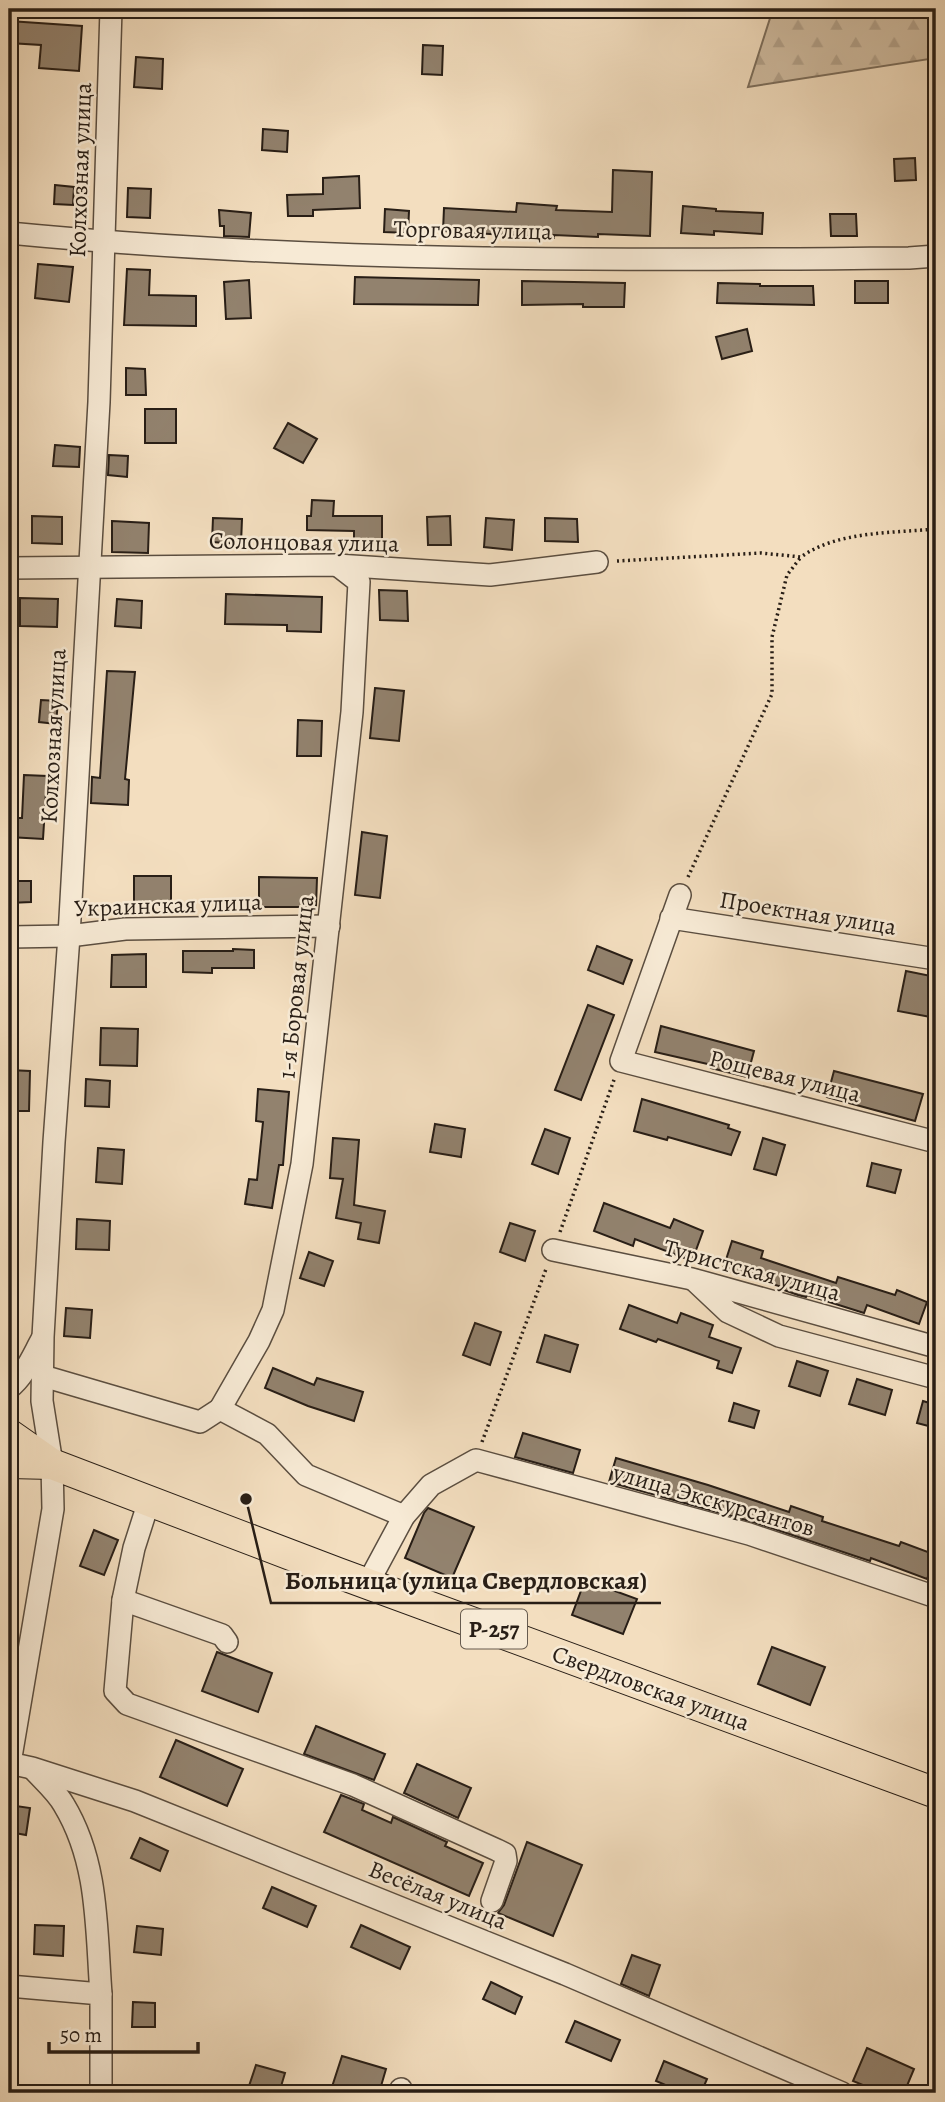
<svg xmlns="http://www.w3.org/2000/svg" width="945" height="2102" font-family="Alegreya,serif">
	<defs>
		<pattern id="forest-firs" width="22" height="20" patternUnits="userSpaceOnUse" patternTransform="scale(1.75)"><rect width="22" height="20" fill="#d0bda2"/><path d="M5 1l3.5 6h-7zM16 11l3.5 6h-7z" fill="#b3a28b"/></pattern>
	</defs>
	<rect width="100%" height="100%" fill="#f3debf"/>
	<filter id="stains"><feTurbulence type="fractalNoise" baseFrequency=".00286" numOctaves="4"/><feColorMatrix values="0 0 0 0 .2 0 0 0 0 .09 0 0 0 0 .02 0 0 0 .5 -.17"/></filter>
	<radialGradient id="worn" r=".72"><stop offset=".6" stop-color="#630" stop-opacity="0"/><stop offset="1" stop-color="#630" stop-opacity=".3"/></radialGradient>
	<path fill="url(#forest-firs)" stroke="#7c6e5c" stroke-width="2" d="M773 9H936V58L748 87Z"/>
	<g fill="#92826e" stroke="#281e16" stroke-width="2">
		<path d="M9 21 82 26 79 71 39 68 41 45 9 43Z"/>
		<path d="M423 45 443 46 442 75 422 74Z"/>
		<path d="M136 57 163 59 162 89 134 87Z"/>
		<path d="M263 129 288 131 287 152 262 150Z"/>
		<path d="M915 158 916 180 895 181 894 159Z"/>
		<path d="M613 170 652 172 650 236 598 234V237L554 235V238L443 231 444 208 516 212 517 203 557 206 556 210 612 212Z"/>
		<path d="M359 176 360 208 313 210V216H288L287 195 323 194V178Z"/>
		<path d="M55 185 74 187 73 205 54 204Z"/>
		<path d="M128 188 151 189 150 218 127 217Z"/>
		<path d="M683 206 716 209V211L763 213 762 234 714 231V235L681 233Z"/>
		<path d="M385 209 409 211 408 233 384 232Z"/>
		<path d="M219 210 251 213 249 237 224 236V226H220Z"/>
		<path d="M830 214H856L857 236H831Z"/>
		<path d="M38 264 73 267 69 302 35 298Z"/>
		<path d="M127 269 150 270 149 295 196 296V326L124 325Z"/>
		<path d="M355 277 479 280 478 305 354 304Z"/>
		<path d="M249 280 251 318 226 319 224 282Z"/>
		<path d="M522 281 625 283 624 307H583V304L522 305Z"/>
		<rect x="855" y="281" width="33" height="22"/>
		<path d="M718 283 760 284V286H813L814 305 717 303Z"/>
		<path d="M747 329 752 351 722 359 716 337Z"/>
		<path d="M126 368 145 369 146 395H126Z"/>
		<rect x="145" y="409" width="31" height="34"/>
		<path d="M288 423 317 439 303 463 274 448Z"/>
		<path d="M55 445 80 447 79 467 53 466Z"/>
		<path d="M109 455 128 456 127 477 108 475Z"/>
		<path d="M312 500 334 501 333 516H382V541H354V531L307 530V516H311Z"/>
		<path d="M32 516 62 517V544L32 543Z"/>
		<path d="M450 516 451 545H428L427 517Z"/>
		<path d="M213 518 242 519 241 544 212 542Z"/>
		<path d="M486 518 514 520 512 550 484 547Z"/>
		<path d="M545 518 577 519 578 542 545 541Z"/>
		<path d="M112 521 149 523 148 553 112 552Z"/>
		<path d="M379 590 407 591 408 621 380 620Z"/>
		<path d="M226 594 322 597 321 632 287 631V625L225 624Z"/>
		<path d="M20 598 58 599 57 627 20 626Z"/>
		<path d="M117 599 142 601 141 628 115 626Z"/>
		<path d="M107 671 135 672 125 779 129 780 128 805 91 803 92 777 100 778Z"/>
		<path d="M375 688 404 691 399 741 370 738Z"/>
		<path d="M41 700 58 701 56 724 39 722Z"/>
		<path d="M298 720 322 721 321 756H297Z"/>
		<path d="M24 775 47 776 43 839 9 837V818H22Z"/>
		<path d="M362 832 387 836 380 898 355 895Z"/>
		<rect x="134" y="876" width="37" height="27"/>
		<path d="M259 877 317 878 316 907H259Z"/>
		<path d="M9 881H31V902L9 903Z"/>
		<path d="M597 946 632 960 623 984 588 970Z"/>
		<path d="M233 949 254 950V968H212V973L183 972V951H233Z"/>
		<path d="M146 954V987H111L112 955Z"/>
		<path d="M906 971 936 977V1018L898 1011Z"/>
		<path d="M588 1005 614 1015 581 1100 555 1090Z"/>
		<path d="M661 1026 754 1051 747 1077 711 1068 712 1065 655 1052Z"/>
		<path d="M101 1028 138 1029 137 1066 100 1065Z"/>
		<path d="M9 1070 30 1071 29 1111H9Z"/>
		<path d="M834 1071 923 1094 915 1121 827 1097Z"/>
		<path d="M86 1079 110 1081 109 1107 85 1106Z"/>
		<path d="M258 1089 289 1092 283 1165H279L272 1208 245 1204 249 1179 257 1180 263 1122 256 1121Z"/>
		<path d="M642 1099 729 1125 728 1128 740 1132 731 1155 668 1137 667 1140 634 1131Z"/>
		<path d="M435 1124 465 1129 461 1157 430 1152Z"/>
		<path d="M545 1129 570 1138 558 1174 532 1164Z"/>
		<path d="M333 1138 359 1140 354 1205 385 1211 379 1243 358 1239 361 1223 336 1218 343 1179 330 1178Z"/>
		<path d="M763 1138 785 1145 776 1175 754 1169Z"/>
		<path d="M98 1148 124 1150 122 1184 96 1182Z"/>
		<path d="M872 1163 901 1170 895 1193 867 1186Z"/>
		<path d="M604 1203 670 1228 674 1219 703 1231 692 1261 635 1239 633 1246 594 1231Z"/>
		<path d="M77 1219 110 1221 109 1250 76 1249Z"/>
		<path d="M510 1223 535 1231 525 1261 500 1252Z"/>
		<path d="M732 1241 763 1251 761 1258 836 1283 838 1277 895 1295 897 1290 927 1302 919 1324 867 1305 864 1313 807 1295 806 1297 798 1295 778 1288 779 1286 723 1269Z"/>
		<path d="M309 1252 333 1261 324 1286 300 1278Z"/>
		<path d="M629 1305 677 1323 681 1313 713 1325 709 1337 741 1348 732 1373 717 1368 719 1361 658 1339 656 1342 620 1329Z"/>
		<path d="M66 1308 92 1310 90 1338 64 1336Z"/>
		<path d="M475 1323 501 1332 490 1365 463 1355Z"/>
		<path d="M545 1335 578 1345 570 1372 537 1362Z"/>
		<path d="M797 1361 828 1371 820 1396 789 1386Z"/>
		<path d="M273 1368 314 1385 317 1378 363 1392 354 1421 308 1406 265 1388Z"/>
		<path d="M857 1379 892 1390 885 1415 849 1404Z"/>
		<path d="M923 1401 936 1405V1428L917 1423Z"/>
		<path d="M734 1403 759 1411 754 1428 729 1421Z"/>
		<path d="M523 1433 580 1450 573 1473 515 1457Z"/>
		<path d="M616 1458 708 1485 789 1512 791 1506 823 1517 822 1521 899 1546 901 1542 936 1555 927 1579 871 1558 870 1561 753 1522 609 1482Z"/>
		<path d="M428 1508 474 1527 452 1578 405 1558 424 1513Z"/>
		<path d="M94 1530 118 1540 104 1575 80 1566Z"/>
		<path d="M585 1580 637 1599 623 1634 572 1615Z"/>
		<path d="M772 1647 825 1667 810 1705 758 1684Z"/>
		<path d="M217 1652 272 1673 258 1712 202 1691Z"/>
		<path d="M316 1726 385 1754 374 1780 304 1754Z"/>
		<path d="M176 1740 243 1769 227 1806 160 1777Z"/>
		<path d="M417 1764 471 1788 458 1818 404 1793Z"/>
		<path d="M341 1795 364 1804 362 1810 391 1823 393 1817 447 1842 445 1846 483 1863 469 1896 324 1832Z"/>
		<path d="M9 1805 30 1808 26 1835 9 1832Z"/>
		<path d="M140 1838 168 1851 160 1871 131 1858Z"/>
		<path d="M527 1842 582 1865 553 1936 498 1913 504 1905Z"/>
		<path d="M272 1887 316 1906 307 1927 263 1908Z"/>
		<path d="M35 1925 64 1926 63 1956 34 1954Z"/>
		<path d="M361 1925 410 1947 400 1969 351 1947Z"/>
		<path d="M137 1926 163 1929 161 1955 134 1952Z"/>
		<path d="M632 1955 660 1965 649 1996 621 1984Z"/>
		<path d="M491 1982 522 1997 515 2014 483 1999Z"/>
		<path d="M133 2002 155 2003V2027H132Z"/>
		<path d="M575 2021 620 2040 611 2061 566 2042Z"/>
		<path d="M867 2048 914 2069 904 2093H882L853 2081Z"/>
		<path d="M342 2056 386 2069 379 2093H330Z"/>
		<path d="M664 2061 707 2079 701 2093H684L656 2081Z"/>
		<path d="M256 2065 285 2073 279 2093 249 2086Z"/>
	</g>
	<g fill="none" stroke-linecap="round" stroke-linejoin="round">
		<defs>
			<g id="minor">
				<path d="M9 233C308 262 609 261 909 258L936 256"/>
				<path d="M9 568 337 565 490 575 597 562"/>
				<path d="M680 895 621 1061 936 1142"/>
				<path d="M671 918 936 959"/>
				<path d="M9 937 69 936 125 929 329 926"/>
				<path d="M553 1250 692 1279 936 1347"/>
				<path d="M694 1280 728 1312 779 1336 936 1378"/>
				<path d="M43 1376 200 1422 220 1409 267 1434 306 1475 404 1516"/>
				<path d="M9 1388C24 1377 33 1355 42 1339"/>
				<path d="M220 1409 259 1341 273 1310 302 1164 352 712 359 582 337 565"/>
				<path d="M149 1501 134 1548 123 1600 115 1691 127 1704 353 1785 497 1850 505 1854 506 1861 492 1901"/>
				<path d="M368 1583 404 1516 431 1485 476 1460 749 1534 936 1597"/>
				<path d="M123 1600 222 1635 227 1642"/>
				<path d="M9 1763 32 1768 135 1801 565 1974 842 2093"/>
				<path d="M10 1763 53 1509 52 1464 42 1401 43 1337 54 1142 69 936 99 402 111 9"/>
				<path d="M33 1769C43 1780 57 1792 64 1805 99 1863 96 1929 101 1994"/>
				<path d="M9 1986 101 1994V2093"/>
				<path d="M400 2093 401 2089"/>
			</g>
			<g id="highway">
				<path d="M9 1434 52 1464 338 1573 936 1793"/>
				<path d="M9 1463 52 1464"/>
			</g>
		</defs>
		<use href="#minor" stroke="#5b4e40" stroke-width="24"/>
		<use href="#highway" stroke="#281e16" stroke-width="32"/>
		<g stroke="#281e16" stroke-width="3.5" stroke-dasharray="2 3.5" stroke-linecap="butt">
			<path d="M617 561 761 553 801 557C837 531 893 533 936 529"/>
			<path d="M688 877 772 694V637L787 575 801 557"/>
			<path d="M560 1232 615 1077"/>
			<path d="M482 1442 546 1269"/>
		</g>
		<use href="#minor" stroke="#f7ead5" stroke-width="21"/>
		<use href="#highway" stroke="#f3debf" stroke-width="30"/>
	</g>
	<g text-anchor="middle" stroke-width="5" stroke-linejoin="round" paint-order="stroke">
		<rect fill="#f7ead5" stroke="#665b4f" stroke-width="2" x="461" y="1609.5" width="66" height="39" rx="5"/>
		<g font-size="23" font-weight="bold" fill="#281e16">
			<text x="494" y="1637">Р-257</text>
		</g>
		<g font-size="24" fill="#281e16" stroke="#f7ead5">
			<text transform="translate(80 170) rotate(-88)" y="8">Колхозная улица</text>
			<text transform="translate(473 230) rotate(1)" y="8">Торговая улица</text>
			<text transform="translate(304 542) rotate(1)" y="8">Солонцовая улица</text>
			<text transform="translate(53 736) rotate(-87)" y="8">Колхозная улица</text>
			<text transform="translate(168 905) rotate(-2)" y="8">Украинская улица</text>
			<text transform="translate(808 913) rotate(9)" y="8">Проектная улица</text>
			<text transform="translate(296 987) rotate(-84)" y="8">1-я Боровая улица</text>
			<text transform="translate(785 1076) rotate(14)" y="8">Рощевая улица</text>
			<text transform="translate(752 1270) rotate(15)" y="8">Туристская улица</text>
			<text transform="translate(714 1500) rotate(16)" y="8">улица Экскурсантов</text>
			<text transform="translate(651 1688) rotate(20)" y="8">Свердловская улица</text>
			<text transform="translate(438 1895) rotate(22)" y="8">Весёлая улица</text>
		</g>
	</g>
	<path fill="none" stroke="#281e16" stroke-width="2.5" d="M246 1499L271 1603H661"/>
	<circle fill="#281e16" stroke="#f7ead5" stroke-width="2.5" cx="246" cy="1499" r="7"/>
	<g font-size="26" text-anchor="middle" font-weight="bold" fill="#281e16" stroke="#f7ead5" stroke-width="5" stroke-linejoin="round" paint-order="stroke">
		<text x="466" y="1589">Больница (улица Свердловская)</text>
	</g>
	<rect width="945" height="2102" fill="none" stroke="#f3debf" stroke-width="35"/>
	<rect x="10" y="10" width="924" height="2081" fill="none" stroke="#281e16" stroke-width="3.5"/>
	<rect x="18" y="18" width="910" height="2067" fill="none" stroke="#281e16" stroke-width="2"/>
	<path d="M49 2042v10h149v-10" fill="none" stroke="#281e16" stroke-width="3.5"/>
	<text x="60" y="2042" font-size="21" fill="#281e16" stroke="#f7ead5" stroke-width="5" paint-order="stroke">50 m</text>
	<rect width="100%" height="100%" filter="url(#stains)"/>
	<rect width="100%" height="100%" fill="url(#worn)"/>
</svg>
